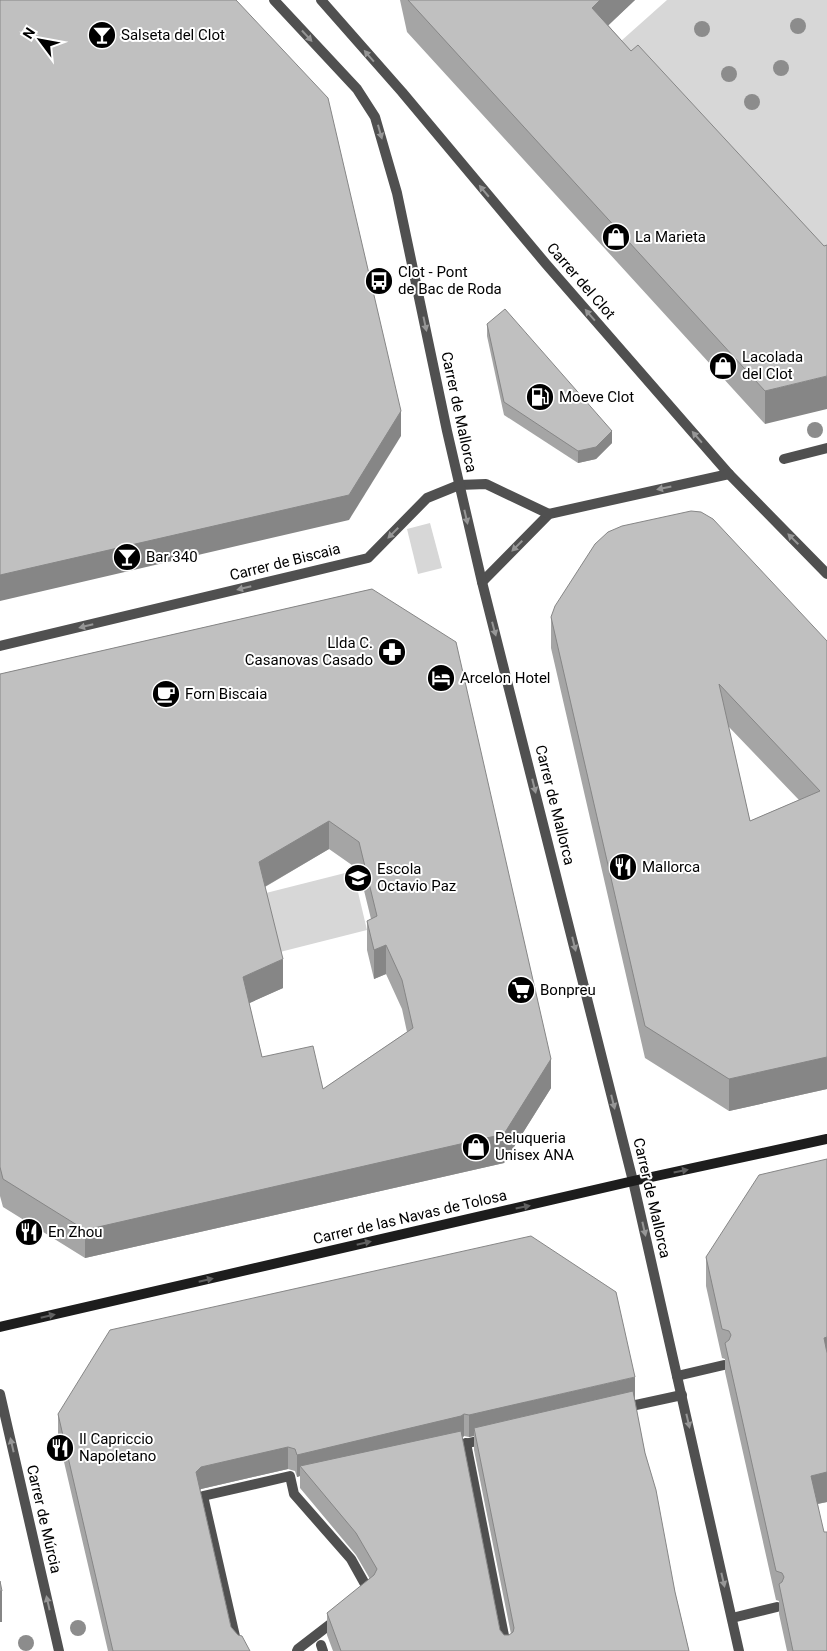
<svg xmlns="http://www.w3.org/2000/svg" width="827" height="1651" font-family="Roboto,sans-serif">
	<rect width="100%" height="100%" fill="#fff"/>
	<g fill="#d7d7d7">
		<path d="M667 0H827V260L612 49Z"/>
		<path d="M430 523 442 568 418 574 407 529Z"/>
		<path d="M353 871 367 930 280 952 266 893Z"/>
	</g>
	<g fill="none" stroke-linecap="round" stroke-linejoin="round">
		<g stroke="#505050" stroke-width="10">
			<path d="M677 1376 724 1365"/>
			<path d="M732 1618 777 1607"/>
		</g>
		<g stroke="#505050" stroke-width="10">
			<path d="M784 459 827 448"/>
			<path d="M321 1645 323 1651"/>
			<path d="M241 1651 237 1645 203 1496 290 1476 294 1494 351 1559 370 1593"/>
			<path d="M297 1651 298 1649 337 1619"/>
		</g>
		<g stroke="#505050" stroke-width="10">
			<path d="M321 0 402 92 546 264 729 474 827 574"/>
			<path d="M482 582 549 514 729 474"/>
			<path d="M0 646 368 558 427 498 459 485 486 484 549 514"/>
			<path d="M0 1394 59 1651"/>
			<path d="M622 1408 682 1395"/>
			<path d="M466 1443 507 1651"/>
			<path d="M451 1447 486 1439"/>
		</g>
		<path stroke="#505050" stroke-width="10" d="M274 0 357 89 375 117 397 193 447 431 482 582 633 1181 739 1651"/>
		<path stroke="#1d1d1d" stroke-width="10" d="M0 1327 633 1181 827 1139"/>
	</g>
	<g fill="#8c8c8c">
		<circle cx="798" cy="26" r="8"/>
		<circle cx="702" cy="29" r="8"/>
		<circle cx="781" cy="68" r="8"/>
		<circle cx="729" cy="74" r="8"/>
		<circle cx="752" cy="102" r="8"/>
		<circle cx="815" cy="430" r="8"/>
		<circle cx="78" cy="1628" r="8"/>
		<circle cx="26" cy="1643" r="8"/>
	</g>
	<g fill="#a5a5a5" fill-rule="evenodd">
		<path d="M400 0H635L608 25 631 51 824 246 765 424 407 32Z"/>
		<path d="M487 324 612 443 596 459 578 463 504 415 487 336Z"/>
		<path d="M372 589 551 1088 504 1163 85 1258 3 1207 0 1196V674ZM329 849 359 870 371 919 367 921V950L374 979 386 974 402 1009 407 1032 323 1089 262 1057 249 1003 283 988 265 887Z"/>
		<path d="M551 617 827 641V1089L729 1111 645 1058 551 648ZM728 726 799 800 750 821Z"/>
		<path d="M827 1159V1502L818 1504 827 1651H787L779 1614V1601L776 1600 725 1372V1359L722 1358 706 1286V1257Z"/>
		<path d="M634 1399 645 1453 675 1592 689 1651H333L327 1635V1613L370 1579 356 1555 300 1488V1476L297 1477 295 1471 288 1469 201 1489 200 1490 231 1627 250 1651H108L58 1436V1414L635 1399ZM464 1436 469 1437 474 1436V1450L511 1634 509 1635H504L500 1630 462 1438Z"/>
	</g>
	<g fill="#868686">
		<path d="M600 0H635L592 41V8Z"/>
		<path d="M827 376V409L765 424V391Z"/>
		<path d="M401 411V436L349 520 0 601V575Z"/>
		<path d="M612 431V443L596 459 578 463V451Z"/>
		<path d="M329 821V849L259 890V862Z"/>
		<path d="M386 945V974L374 979V950Z"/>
		<path d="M283 959V988L243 1006V977Z"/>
		<path d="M827 1057V1089L729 1111V1079Z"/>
		<path d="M551 1059V1088L504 1163 85 1258V1230Z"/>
		<path d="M827 1337V1367L824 1338Z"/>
		<path d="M635 1377V1399L476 1435 474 1428V1436L469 1437V1415Z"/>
		<path d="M464 1414V1436L461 1439 300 1466V1476L297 1477V1455Z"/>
		<path d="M288 1447V1469L201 1489 196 1494V1472L201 1467Z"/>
		<path d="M827 1472V1502L811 1505V1476Z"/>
		<rect x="0" y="1591" width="2" height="31"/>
	</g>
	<g fill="#c0c0c0" stroke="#868686" fill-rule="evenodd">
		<path d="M0 0H236L328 98 401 411 349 495 0 575Z"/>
		<path d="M408 0H600L592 8 631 51 638 45 824 246 827 245V376L765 391Z"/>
		<path d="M505 309 612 431 596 447 578 451 504 402 487 324Z"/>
		<path d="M691 511 701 512 713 519 827 641V1057L729 1079 645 1026 551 617 555 606 595 544 608 532 622 526ZM719 684 820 791 750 821Z"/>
		<path d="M372 589 456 642 551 1059 504 1134 85 1230 3 1179 0 1167V674ZM329 821 359 842 377 916 367 921 374 950 386 945 402 980 413 1028 323 1089 313 1046 262 1057 243 977 283 959 259 862Z"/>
		<path d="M827 1159V1337L824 1338 827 1353V1472L811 1476 824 1532H827V1651H793L779 1584 782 1582 784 1577 782 1573 776 1571 725 1343 729 1340 731 1335 729 1331 722 1329 706 1257 759 1175Z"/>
		<path d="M531 1236 616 1292 635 1377 469 1415 464 1414 461 1416 297 1455 295 1449 288 1447 201 1467 196 1472 231 1627 238 1635 242 1636 250 1651H113L58 1414 110 1330Z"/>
		<path d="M633 1391 645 1453 656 1490 675 1592 689 1651H341L327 1613 374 1575 377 1569 356 1533 300 1466 461 1431 500 1630 504 1635H509L513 1632 514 1628 474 1428Z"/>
		<path d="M0 1581 2 1591H0Z"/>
	</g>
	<defs><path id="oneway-solid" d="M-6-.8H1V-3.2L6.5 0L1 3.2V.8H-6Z" transform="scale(1.25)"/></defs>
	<g fill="#969696">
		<use href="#oneway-solid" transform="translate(307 36) rotate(47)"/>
		<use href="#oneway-solid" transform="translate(369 56) rotate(-131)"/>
		<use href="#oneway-solid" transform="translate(380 132) rotate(74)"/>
		<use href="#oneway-solid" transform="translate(484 191) rotate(-130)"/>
		<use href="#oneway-solid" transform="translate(590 315) rotate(-131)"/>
		<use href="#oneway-solid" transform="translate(425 324) rotate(78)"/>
		<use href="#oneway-solid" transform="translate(697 437) rotate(-131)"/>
		<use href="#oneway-solid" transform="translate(664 488) rotate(168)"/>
		<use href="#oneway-solid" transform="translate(466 517) rotate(77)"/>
		<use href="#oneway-solid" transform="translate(393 533) rotate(135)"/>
		<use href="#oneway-solid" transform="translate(793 539) rotate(-135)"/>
		<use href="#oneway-solid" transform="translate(517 546) rotate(135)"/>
		<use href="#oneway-solid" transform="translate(244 588) rotate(166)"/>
		<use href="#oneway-solid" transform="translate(86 626) rotate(166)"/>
		<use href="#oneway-solid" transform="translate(494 629) rotate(75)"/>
		<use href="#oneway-solid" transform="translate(534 786) rotate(76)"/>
		<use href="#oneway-solid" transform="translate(574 944) rotate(76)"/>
		<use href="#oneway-solid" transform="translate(613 1102) rotate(76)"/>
		<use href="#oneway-solid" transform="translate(644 1229) rotate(77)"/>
		<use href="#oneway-solid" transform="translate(688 1421) rotate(77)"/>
		<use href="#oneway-solid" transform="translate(12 1445) rotate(-103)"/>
		<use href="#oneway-solid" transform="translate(723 1580) rotate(77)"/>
		<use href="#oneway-solid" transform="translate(48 1603) rotate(-103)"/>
	</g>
	<g fill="#616161">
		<use href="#oneway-solid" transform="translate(681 1171) rotate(-11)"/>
		<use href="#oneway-solid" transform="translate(523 1207) rotate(-11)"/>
		<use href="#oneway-solid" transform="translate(364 1243) rotate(-13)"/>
		<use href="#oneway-solid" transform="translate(206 1280) rotate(-13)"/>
		<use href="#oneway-solid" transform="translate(48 1316) rotate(-13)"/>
	</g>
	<defs>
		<symbol id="bar-disc" viewBox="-11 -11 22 22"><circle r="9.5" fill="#000" stroke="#fff"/><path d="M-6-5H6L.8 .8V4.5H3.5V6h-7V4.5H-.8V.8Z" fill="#fff"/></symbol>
		<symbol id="shop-disc" viewBox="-11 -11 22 22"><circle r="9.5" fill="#000" stroke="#fff"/><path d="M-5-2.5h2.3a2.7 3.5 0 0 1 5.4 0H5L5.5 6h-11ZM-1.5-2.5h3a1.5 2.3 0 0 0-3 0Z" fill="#fff"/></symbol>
		<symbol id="bus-disc" viewBox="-11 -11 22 22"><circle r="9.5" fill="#000" stroke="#fff"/><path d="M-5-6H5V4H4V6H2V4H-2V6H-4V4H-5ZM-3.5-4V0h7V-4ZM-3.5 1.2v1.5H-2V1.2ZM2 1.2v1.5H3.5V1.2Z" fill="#fff"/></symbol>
		<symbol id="fuel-disc" viewBox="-11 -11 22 22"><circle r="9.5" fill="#000" stroke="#fff"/><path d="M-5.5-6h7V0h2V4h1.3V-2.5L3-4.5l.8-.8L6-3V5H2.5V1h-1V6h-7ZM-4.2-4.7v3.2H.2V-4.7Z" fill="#fff"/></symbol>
		<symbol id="pharmacy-disc" viewBox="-11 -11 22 22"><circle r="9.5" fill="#000" stroke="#fff"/><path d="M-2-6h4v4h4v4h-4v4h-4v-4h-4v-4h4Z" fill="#fff"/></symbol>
		<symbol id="hotel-disc" viewBox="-11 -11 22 22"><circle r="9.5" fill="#000" stroke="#fff"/><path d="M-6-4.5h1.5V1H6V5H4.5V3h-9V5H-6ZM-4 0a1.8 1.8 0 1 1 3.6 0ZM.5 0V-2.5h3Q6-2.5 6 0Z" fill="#fff"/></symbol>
		<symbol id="cafe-disc" viewBox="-11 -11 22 22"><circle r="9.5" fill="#000" stroke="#fff"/><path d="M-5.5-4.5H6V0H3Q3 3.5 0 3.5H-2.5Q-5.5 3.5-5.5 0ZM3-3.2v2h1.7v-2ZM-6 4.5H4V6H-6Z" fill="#fff"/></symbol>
		<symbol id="restaurant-disc" viewBox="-11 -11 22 22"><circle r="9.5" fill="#000" stroke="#fff"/><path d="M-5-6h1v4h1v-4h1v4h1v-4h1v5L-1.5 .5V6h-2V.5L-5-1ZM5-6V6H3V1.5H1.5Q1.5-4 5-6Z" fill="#fff"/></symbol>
		<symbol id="school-disc" viewBox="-11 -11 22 22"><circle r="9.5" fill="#000" stroke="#fff"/><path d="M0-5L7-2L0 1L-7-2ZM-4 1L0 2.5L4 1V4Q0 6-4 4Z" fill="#fff"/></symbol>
		<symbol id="supermarket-disc" viewBox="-11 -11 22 22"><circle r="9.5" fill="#000" stroke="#fff"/><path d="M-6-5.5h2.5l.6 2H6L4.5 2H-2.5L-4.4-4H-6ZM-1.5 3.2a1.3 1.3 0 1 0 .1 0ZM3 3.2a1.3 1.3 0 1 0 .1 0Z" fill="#fff"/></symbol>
	</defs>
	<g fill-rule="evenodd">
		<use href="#bar-disc" x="86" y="19" width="32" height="32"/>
		<use href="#shop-disc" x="600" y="221" width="32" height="32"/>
		<use href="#bus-disc" x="363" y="265" width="32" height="32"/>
		<use href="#shop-disc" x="707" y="350" width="32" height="32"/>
		<use href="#fuel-disc" x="524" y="381" width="32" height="32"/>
		<use href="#bar-disc" x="111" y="541" width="32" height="32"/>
		<use href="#pharmacy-disc" x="376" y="636" width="32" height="32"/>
		<use href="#hotel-disc" x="425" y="662" width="32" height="32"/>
		<use href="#cafe-disc" x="150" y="678" width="32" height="32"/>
		<use href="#restaurant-disc" x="607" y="851" width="32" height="32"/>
		<use href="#school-disc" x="342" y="862" width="32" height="32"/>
		<use href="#supermarket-disc" x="505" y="974" width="32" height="32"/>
		<use href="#shop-disc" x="460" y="1131" width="32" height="32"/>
		<use href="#restaurant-disc" x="13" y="1216" width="32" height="32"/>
		<use href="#restaurant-disc" x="44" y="1432" width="32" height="32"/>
	</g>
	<g text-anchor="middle" stroke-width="4" stroke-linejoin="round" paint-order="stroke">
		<g font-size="15" fill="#000" stroke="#fff" text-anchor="start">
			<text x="121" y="40">Salseta del Clot</text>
			<text x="635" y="242">La Marieta</text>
			<text x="398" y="277">Clot - Pont<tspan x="398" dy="17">de Bac de Roda</tspan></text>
			<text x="742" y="362">Lacolada<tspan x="742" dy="17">del Clot</tspan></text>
			<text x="559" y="402">Moeve Clot</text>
			<text x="146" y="562">Bar 340</text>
			<text x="373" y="648" text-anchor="end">Llda C.<tspan x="373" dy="17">Casanovas Casado</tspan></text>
			<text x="460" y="683">Arcelon Hotel</text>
			<text x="185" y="699">Forn Biscaia</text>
			<text x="642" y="872">Mallorca</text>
			<text x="377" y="874">Escola<tspan x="377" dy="17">Octavio Paz</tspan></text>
			<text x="540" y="995">Bonpreu</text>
			<text x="495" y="1143">Peluqueria<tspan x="495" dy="17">Unisex ANA</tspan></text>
			<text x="48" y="1237">En Zhou</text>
			<text x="79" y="1444">Il Capriccio<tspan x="79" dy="17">Napoletano</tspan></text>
		</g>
		<g font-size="15" fill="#000" stroke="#fff">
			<text transform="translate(581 281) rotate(49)" y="5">Carrer del Clot</text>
			<text transform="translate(459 412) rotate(78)" y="5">Carrer de Mallorca</text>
			<text transform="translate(285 562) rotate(-14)" y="5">Carrer de Biscaia</text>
			<text transform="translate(555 805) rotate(76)" y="5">Carrer de Mallorca</text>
			<text transform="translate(652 1198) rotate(77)" y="5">Carrer de Mallorca</text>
			<text transform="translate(410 1217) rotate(-13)" y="5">Carrer de las Navas de Tolosa</text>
			<text transform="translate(44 1519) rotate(77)" y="5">Carrer de Múrcia</text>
		</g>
	</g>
	<g transform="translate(40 40) rotate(302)" stroke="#ffffff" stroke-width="4" paint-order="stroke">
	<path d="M0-4L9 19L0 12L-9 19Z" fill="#000000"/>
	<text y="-8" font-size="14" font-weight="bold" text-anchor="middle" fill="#000000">N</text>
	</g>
</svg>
